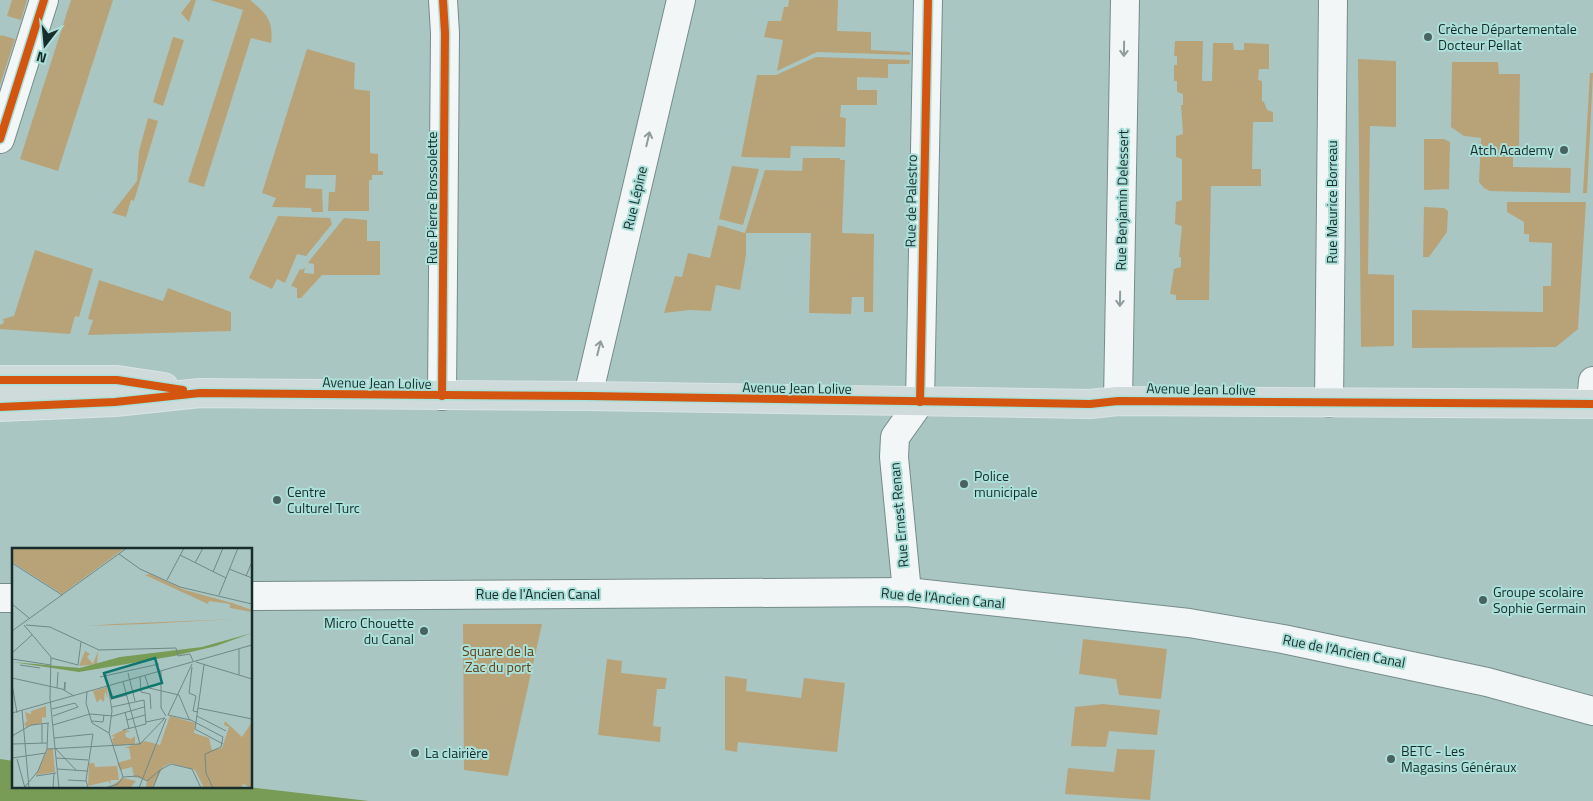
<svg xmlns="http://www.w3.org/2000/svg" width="1593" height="801" font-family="'Titillium Web',sans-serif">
	<rect width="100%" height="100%" fill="#aac6c3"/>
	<g fill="#b8a379">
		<path d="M12 0H27L21 20 7 16Z"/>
		<path d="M71 0H113L58 171 20 159Z"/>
		<path d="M191 0H196L189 22 181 13Z"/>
		<path d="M210 0H250C266 13 274 21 271 43L251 38 204 187 188 182 243 10Z"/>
		<path d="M789 0H838L837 31 871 32V50L910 52V55L817 52 777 71 783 40 764 37 768 21H781L784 7H788Z"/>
		<path d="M1 35 15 39 0 85V37Z"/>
		<path d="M173 37 184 40 163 106 153 102Z"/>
		<path d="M1175 41H1203L1202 81H1212L1213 43H1233L1234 50H1244V43L1269 44V69H1259L1258 80 1262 81V101L1264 102 1267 110 1273 112V122H1253L1252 169H1261V186H1211L1209 300H1176V295L1170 294 1174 269 1181 267V257H1179L1182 226 1175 224 1176 202 1182 200V159L1176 157V136L1183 134 1181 105H1183V94L1177 92V81H1174V65H1177V56H1174Z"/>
		<path d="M307 49 355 63 354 89 370 91V153L378 154V171H383V175H372V180H369V211H328L329 192H335L336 175H306L305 188 322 189 323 212H312L311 208 272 207 276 198 262 193Z"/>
		<path d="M816 57 910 60 909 64H888V78L857 77V90H877V105H841L840 117 846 118 845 147 791 146 790 158 741 157 757 75H776Z"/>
		<path d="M1358 59 1396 61V127L1370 126 1368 274 1394 275V346L1361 347Z"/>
		<path d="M1452 62H1498L1499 74H1520L1519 146 1513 147V167L1571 168 1570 193 1490 191 1484 188 1479 182 1481 138 1464 136 1451 127Z"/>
		<path d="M1590 73H1593L1587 193H1583Z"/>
		<path d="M148 118 158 121 134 201 131 200 126 217 112 213 137 181 139 151Z"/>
		<path d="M1424 139H1444L1450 142 1449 189 1424 190Z"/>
		<path d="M803 158H840V160H845L842 233 874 234 873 312H864V297H852L851 314 809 313 811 233H746V255L740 290 716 285 711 311 689 310 664 313 675 276 682 277 688 253 710 258 718 225 745 233 765 170 802 171Z"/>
		<path d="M732 166 759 169 743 225 719 219Z"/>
		<path d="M1507 202H1586L1578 329 1556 347 1412 348V310L1543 312V286H1551L1552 243 1529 242V234H1524V222L1507 212Z"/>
		<path d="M1424 207 1444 208 1448 211 1447 232 1429 257H1423Z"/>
		<path d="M278 216 330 218 332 224 306 256 297 254 285 283 277 279 272 289 249 278Z"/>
		<path d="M344 218 367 220V241H380V275H322L301 298H297V288L291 286 300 269 302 270 305 267 304 273 314 274V264L308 263 310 260Z"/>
		<path d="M35 250 93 269 79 317 75 316 70 334 0 329V325L4 323 3 319 14 316Z"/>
		<path d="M99 280 163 301 168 288 231 312V331L88 335 93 320 88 319Z"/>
		<path d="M463 624H542L508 776 464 770Z"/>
		<path d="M1083 639 1167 649 1161 699 1119 695 1116 679 1079 674Z"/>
		<path d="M607 659 622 661 621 673 667 678 665 689H657L653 726 661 727 660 742 598 735Z"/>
		<path d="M725 676 747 679 746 691 801 698 804 678 845 683 837 752 738 742 737 752 725 750Z"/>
		<path d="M1103 704 1160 710 1157 735 1109 731 1106 747 1071 746 1075 707Z"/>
		<path d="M1117 749 1155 750 1150 800 1065 794 1068 768 1114 772Z"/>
	</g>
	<path fill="#789b56" d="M0 759 14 761V787H248L369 801H0Z"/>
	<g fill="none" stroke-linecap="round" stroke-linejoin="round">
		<defs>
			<g id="minor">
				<path d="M0 139 44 0"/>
				<path d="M442 396 445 33 443 0"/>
				<path d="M588 396 681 0"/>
				<path d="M1118 401 1125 0"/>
				<path d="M1329 403 1333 0"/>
				<path d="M1591 404 1593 381"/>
				<path d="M907 592 894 457 895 437 920 402 928 0"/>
				<path d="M251 596 907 592 1189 623 1283 639 1487 682 1593 711"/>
				<path d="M0 598H14"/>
			</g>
			<g id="major">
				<path d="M0 380H117L164 387"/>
				<path d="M0 407 115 402 200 393 588 396 1090 404 1118 401 1593 404"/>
			</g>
		</defs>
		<use href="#minor" stroke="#768c8a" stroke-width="30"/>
		<use href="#major" stroke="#d9e5e4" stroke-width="30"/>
		<use href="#minor" stroke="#f2f6f6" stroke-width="28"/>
		<use href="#major" stroke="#cedbda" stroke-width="28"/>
		<defs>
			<g id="cycleway">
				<path d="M0 139 44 0"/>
				<path d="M0 380H117L183 390"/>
				<path d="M442 396 445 33 443 0"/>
				<path d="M920 402 928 0"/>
				<path d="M0 407 115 402 200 393 588 396 1090 404 1118 401 1593 404"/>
			</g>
		</defs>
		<use href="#cycleway" stroke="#abdfd9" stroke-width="11"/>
		<use href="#cycleway" stroke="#d3550f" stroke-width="8"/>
	</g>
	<defs><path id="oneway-shaft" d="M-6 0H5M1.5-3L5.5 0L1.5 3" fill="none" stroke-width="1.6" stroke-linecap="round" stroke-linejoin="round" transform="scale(1.25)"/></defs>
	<g stroke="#909c9b">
		<use href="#oneway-shaft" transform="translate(1124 49) rotate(91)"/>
		<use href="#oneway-shaft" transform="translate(648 139) rotate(-77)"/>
		<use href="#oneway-shaft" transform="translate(1120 299) rotate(91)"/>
		<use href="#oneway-shaft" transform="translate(599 348) rotate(-76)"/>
	</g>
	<g fill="#4b6360" stroke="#abdfd9" stroke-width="2">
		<circle cx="1428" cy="37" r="5"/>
		<circle cx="1564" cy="150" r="5"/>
		<circle cx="964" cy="484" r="5"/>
		<circle cx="277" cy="500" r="5"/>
		<circle cx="1483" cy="600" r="5"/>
		<circle cx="424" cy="631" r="5"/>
		<circle cx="415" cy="753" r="5"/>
		<circle cx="1391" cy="759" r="5"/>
	</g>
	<g text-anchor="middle" stroke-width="4" stroke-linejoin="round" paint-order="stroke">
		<g font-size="14" fill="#182d2b" stroke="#abdfd9" text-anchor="start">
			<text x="1438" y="34">Crèche Départementale<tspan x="1438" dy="16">Docteur Pellat</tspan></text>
			<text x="1554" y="155" text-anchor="end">Atch Academy</text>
			<text x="974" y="481">Police<tspan x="974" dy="16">municipale</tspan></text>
			<text x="287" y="497">Centre<tspan x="287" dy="16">Culturel Turc</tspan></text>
			<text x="1493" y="597">Groupe scolaire<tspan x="1493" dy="16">Sophie Germain</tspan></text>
			<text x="414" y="628" text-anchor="end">Micro Chouette<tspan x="414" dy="16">du Canal</tspan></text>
			<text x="1401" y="756">BETC - Les<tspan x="1401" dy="16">Magasins Généraux</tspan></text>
			<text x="425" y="758">La clairière</text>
		</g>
		<g font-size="14" fill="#182d2b" stroke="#abdfd9">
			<text transform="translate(432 198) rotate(-90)" y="5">Rue Pierre Brossolette</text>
			<text transform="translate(635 198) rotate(-77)" y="5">Rue Lépine</text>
			<text transform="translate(1122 200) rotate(-89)" y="5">Rue Benjamin Delessert</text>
			<text transform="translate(911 201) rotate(-89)" y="5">Rue de Palestro</text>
			<text transform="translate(1332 202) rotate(-90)" y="5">Rue Maurice Borreau</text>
			<text transform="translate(377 383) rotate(1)" y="5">Avenue Jean Lolive</text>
			<text transform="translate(797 388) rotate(1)" y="5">Avenue Jean Lolive</text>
			<text transform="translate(1201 389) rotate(1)" y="5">Avenue Jean Lolive</text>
			<text transform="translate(899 515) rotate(-95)" y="5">Rue Ernest Renan</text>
			<text x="538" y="599">Rue de l'Ancien Canal</text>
			<text transform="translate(943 598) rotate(5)" y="5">Rue de l'Ancien Canal</text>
			<text transform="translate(1344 651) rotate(11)" y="5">Rue de l'Ancien Canal</text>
		</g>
		<g font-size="14" fill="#623e10" stroke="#abdfd9">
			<text x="498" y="656">Square de la<tspan x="498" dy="16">Zac du port</tspan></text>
		</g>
	</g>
	<g transform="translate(12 548)">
		<rect width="240" height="240" fill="#aac6c3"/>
		<path d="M0 0H113L50 46 0 14ZM138 26 173 42 220 55 240 62V64L218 60V56L197 53 196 56 133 27ZM223 71 133 76 74 78 102 76ZM73 103 78 106 75 109 81 116 86 103 85 116 67 118ZM95 139 96 151 93 143 92 154 88 151 85 155 81 143ZM34 158V170L30 169V175L14 179 12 176 15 173 13 164 19 166V163ZM158 168 183 175 182 185 197 190 200 202 210 200 217 179 212 177 213 173 230 189 240 174V240L231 236 229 240H192L183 222 159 215 151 219 140 240H134L135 232 122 229 120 219 108 222 105 215 119 211 117 200H112L133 193 148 197ZM111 182 119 183 113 185 114 189 119 191 123 188V196L102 198 100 191 103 189 99 188ZM36 201H41L43 224 24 227ZM77 215H82L83 219 105 218 107 232H99L98 237 97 233 76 238ZM111 230 124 233 118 240H96Z" fill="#b8a379"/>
		<path d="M240 85 204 98 162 108 67 124 0 114 68 120 108 109 190 99Z" fill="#789b56"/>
		<path fill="none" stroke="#708986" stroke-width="1" d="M107 6 128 21 168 39 240 56M168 7 214 30M0 15 50 47M183 15 191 0M217 21 240 30M201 24 211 0M234 28 240 14M155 32 172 0M207 47 226 0M0 56 17 70M12 77 39 109 38 150 47 240M14 77 38 79 87 102 164 100 166 108 178 106 181 113M0 83 115 0M0 105 20 87M39 110 66 117 69 94M0 111 39 117M184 114 240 131M8 117 28 120M192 117 183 181 211 196M180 119 177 145 184 148 181 163 186 164M149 123V160L154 168M116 125 123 153M227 127V101M133 128 137 140 167 147 177 171 211 189 209 199 193 206 194 225 201 240M88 129 147 116M128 129 129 144 138 146 139 161M0 130 50 141 62 148M111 134 128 196M0 136 5 165M96 137 100 163 97 185 111 229M45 140 46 124M52 142 53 134V142M75 144 74 155 80 175 97 185M99 151 115 147M100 159 132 152 134 176 111 182M186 160 240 171M40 161 63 155 66 159 41 168M10 162 17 240M113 164 117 181M0 165 240 97M156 167 180 116M156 167 178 172M185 168 214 183M115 172 133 167M80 173 91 174 92 167M134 174 153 170M41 177 78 166 101 168 132 159M0 188 19 177 37 175M42 190 81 186 74 232 76 240M30 195V176M0 196 35 195M128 196 153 170M43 200 64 222M35 201 128 196M0 210 34 205M44 210 76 212M5 211 13 240M45 221 75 223M24 228 44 225M111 229 126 228 135 233M56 232 74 233M135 233 148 222M12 240 26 223 35 201 36 175M41 240 42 225M93 240 106 236 111 229M127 240 154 171M141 240 148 222 159 216 180 221 189 240"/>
		<path fill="#0f766e" fill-opacity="0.15" stroke="#0f766e" stroke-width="2.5" d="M143 110 150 135 100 150 92 125Z"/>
		<rect width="240" height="240" fill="none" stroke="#182d2b" stroke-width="2.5"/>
	</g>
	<g transform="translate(45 45) rotate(196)" stroke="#abdfd9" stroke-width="4" paint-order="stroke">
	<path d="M0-4L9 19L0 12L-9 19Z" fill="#182d2b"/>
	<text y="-8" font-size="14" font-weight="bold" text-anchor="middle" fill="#182d2b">N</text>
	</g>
</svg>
